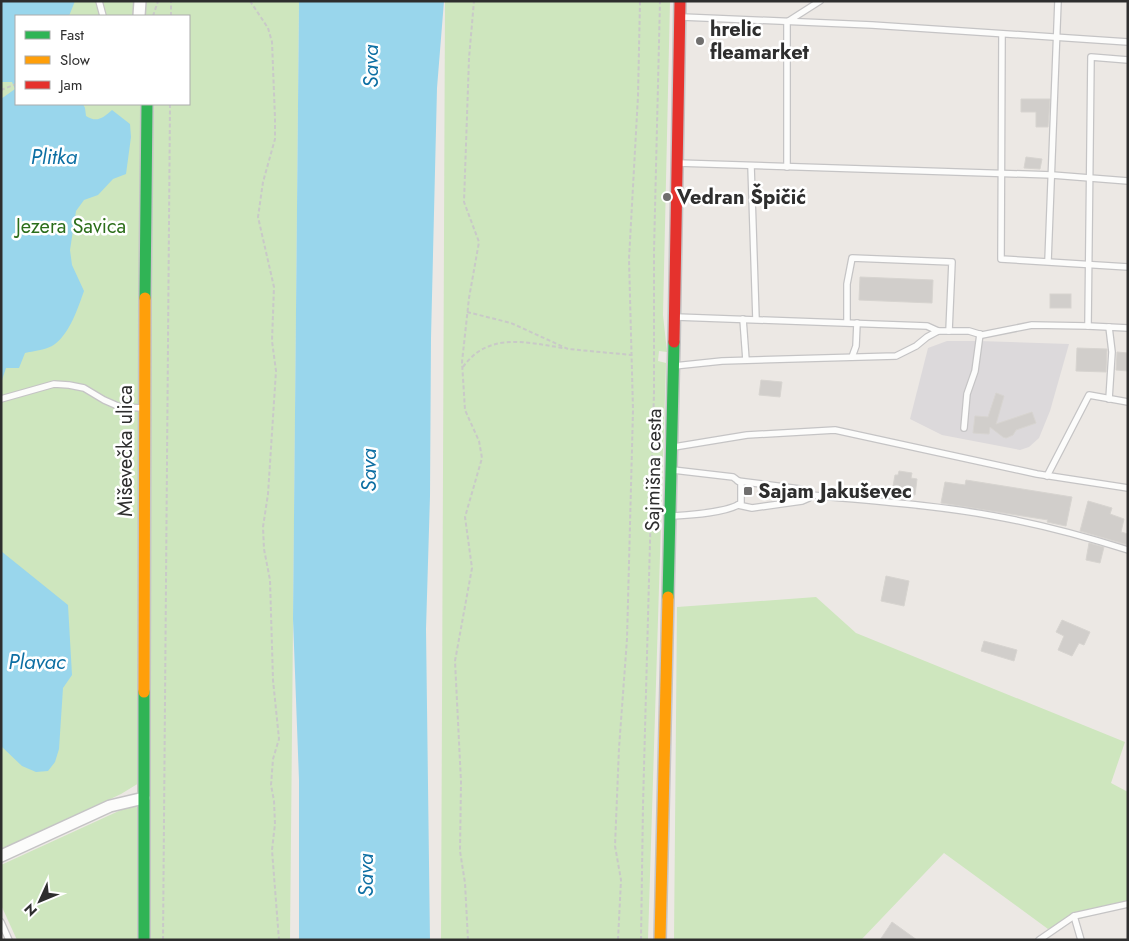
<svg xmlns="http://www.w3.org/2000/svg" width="1129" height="941" font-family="Jost,sans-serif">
	<rect width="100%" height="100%" fill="#ece8e4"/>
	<path fill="#dcd9db" d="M947 341H979L1069 344 1050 411 1039 438 1029 447 1020 450 942 435 910 419 928 348Z"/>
	<g fill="#cee6be">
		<path d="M1 1H135L134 16H16V104H143L139 783 121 794 1 851Z"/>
		<path d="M145 1H299L290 940H150L147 708 153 104H189V16H145Z"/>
		<path d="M445 1H670L663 315 667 352 659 351 658 361 666 363 648 940H441Z"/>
		<path d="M816 597 856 633 1125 742 1111 783 1128 792V906L1079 919 1048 929 944 853 861 940H674L677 607Z"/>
		<path d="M134 804 139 810V940H17L1 905V865Z"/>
	</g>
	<g fill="#99d6ec">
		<path d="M1 1H75L69 16H16V104H83L85 108 86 116C97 123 103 118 112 110L130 124 131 137 126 174 113 179 98 195 84 200 76 211 70 250 72 265 84 291C78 308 69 336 52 346 45 350 33 351 25 353L19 368H6L1 383V99L15 89 12 82H1Z"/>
		<path d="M299 1H444L437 88 431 338 430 496 426 629 430 940H299V780L293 619Z"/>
		<path d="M1 551 68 605 72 675 63 688 59 749 55 762 48 771 36 772 22 766 1 746Z"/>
	</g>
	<g fill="#d1cecb" stroke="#d7d4d0">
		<path d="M1021 99H1050L1048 127H1036V112H1021Z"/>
		<path d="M1026 157 1042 159 1040 169 1024 168Z"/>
		<path d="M860 277 933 280 932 303 859 300Z"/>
		<rect x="1050" y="294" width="21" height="14"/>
		<path d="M1077 348 1107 349 1106 372 1076 371Z"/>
		<path d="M1117 352 1128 353V371L1116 370Z"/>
		<path d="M761 380 782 382 780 397 759 395Z"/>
		<path d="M996 393 1004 396 996 424 1032 412 1036 423 1016 430 1013 435 1006 438 1003 437 990 427 989 434 973 433 975 416 988 417Z"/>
		<path d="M899 471 912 473 911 478 917 479 915 495 909 494V498L895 497 896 493 892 492 895 475H898Z"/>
		<path d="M966 480 1072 497 1066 526 1047 522 1048 520 941 503 945 482 965 485Z"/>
		<path d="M1088 501 1112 508 1110 514 1124 519 1121 532 1128 534V545L1080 531Z"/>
		<path d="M1089 543 1104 547 1100 563 1086 560Z"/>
		<path d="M886 576 909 581 904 606 881 601Z"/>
		<path d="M1062 620 1090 632 1084 645 1079 643 1072 656 1058 650 1064 636 1056 632Z"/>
		<path d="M984 641 1017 650 1014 661 981 651Z"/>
		<path d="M892 922 917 940H880Z"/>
	</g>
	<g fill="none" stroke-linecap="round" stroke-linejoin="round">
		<defs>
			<g id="lane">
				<path d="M99 1 103 16"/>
				<path d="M682 17 872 25 1128 42"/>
				<path d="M1002 34 1001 259 1128 267"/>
				<path d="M677 163 1052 175 1128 181"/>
				<path d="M751 166 756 319"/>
				<path d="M787 167V22L820 1"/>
				<path d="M1048 261 1058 1"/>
				<path d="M676 317 927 326 938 331"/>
				<path d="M743 319 746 360"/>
				<path d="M847 322V284L852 258 952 262 949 331"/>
				<path d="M1088 326 1091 57 1128 60"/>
				<path d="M852 357 856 346 857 323"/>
				<path d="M674 366 722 361 896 356 916 346 927 337 938 331H969L982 335 1032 325 1088 326 1128 328"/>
				<path d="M1 399 54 384 69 385 84 388 104 400 120 407 144 408"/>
				<path d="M1109 399 1112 352 1109 327"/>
				<path d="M964 428 967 394 975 371 980 334"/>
				<path d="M674 447 747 435 835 430 1037 474 1128 488"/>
				<path d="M1047 476 1089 395 1128 402"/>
				<path d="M811 495C872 501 934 505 994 516 1039 524 1084 536 1128 550"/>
				<path d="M738 505 752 508 802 501 809 498 811 495 809 492 800 489 738 481"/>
				<path d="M671 516C688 515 728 513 741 503V483L733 477 673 470"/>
				<path d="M1074 916 1081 940"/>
				<path d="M1 922 9 940"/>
				<path d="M1039 940 1074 916 1128 904"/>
			</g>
			<g id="street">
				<path d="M139 16 140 1"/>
				<path d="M1 856 110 806 144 798"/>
			</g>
			<g id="fast">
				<path d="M145 298 147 104"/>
				<path d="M668 597 674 342"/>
				<path d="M144 692V940"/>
			</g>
			<g id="slow">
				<path d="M144 692 145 298"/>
				<path d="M660 940 668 597"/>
			</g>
			<path id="jam" d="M674 342 680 1"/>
		</defs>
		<use href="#lane" stroke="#c5c4c5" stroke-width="8"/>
		<use href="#street" stroke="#c5c4c5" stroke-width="14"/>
		<use href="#fast" stroke="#c5c4c5" stroke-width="14"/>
		<use href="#slow" stroke="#c5c4c5" stroke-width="14"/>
		<use href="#jam" stroke="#c5c4c5" stroke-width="14"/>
		<g stroke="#c9c9c8" stroke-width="2" stroke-dasharray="4 2.5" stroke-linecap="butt">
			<path d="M250 1 268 28 272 42 275 118V139L263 182 258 217 274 287 272 341 276 371 268 494 263 527 264 549 270 580 273 680 279 739 273 759 271 785 274 801 275 824 272 850 279 940"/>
			<path d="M153 16 158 1"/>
			<path d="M171 16V1"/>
			<path d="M1 90 16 84"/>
			<path d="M467 312 511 323 568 349 632 355"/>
			<path d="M463 367C488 332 526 342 563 348"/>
			<path d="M163 940 170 104"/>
			<path d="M468 940 465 883 460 851 461 782 455 661 472 568 465 517 482 458 479 441 465 410 462 362 469 298 479 242 464 202 469 58 474 1"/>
			<path d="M618 940 621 880 615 846 619 748 627 639 633 410 629 259 638 96 640 1"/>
			<path d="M641 940 643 805 654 392V251L660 1"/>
		</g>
		<use href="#lane" stroke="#fcfcfb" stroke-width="5.5"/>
		<use href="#street" stroke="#fcfcfb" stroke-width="11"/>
		<use href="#fast" stroke="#30b455" stroke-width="11"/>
		<use href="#slow" stroke="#ff9f0a" stroke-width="11"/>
		<use href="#jam" stroke="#e5322d" stroke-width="11"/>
	</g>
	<g fill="#706f6e" stroke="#fff" stroke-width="2">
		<circle cx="700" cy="41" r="5"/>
		<circle cx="667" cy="197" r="5"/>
		<rect x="743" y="486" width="10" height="10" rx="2.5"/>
	</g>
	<g text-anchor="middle" stroke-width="5" stroke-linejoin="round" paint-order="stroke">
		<g font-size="20" font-weight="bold" fill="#2e2e2e" stroke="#fff" text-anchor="start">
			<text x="710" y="36">hrelic<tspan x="710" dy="23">fleamarket</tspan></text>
			<text x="677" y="204">Vedran Špičić</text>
			<text x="758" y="498">Sajam Jakuševec</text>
		</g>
		<g font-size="20" fill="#2c6e1b" stroke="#fff">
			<text x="71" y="233">Jezera Savica</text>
		</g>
		<g font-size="20" fill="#2e2e2e" stroke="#fff">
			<text transform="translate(125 451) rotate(-90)" y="7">Miševečka ulica</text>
			<text transform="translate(653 470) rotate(-89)" y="7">Sajmišna cesta</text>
		</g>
		<g font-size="21" font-style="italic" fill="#0d6fa3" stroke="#fff">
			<text transform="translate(371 66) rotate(-90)" y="7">Sava</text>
			<text x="54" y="164">Plitka</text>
			<text transform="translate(369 470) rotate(-90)" y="7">Sava</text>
			<text x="37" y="669">Plavac</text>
			<text transform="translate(366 875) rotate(-90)" y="7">Sava</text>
		</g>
	</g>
	<rect width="1129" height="941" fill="none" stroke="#2e2e2e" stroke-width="5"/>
	<rect x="15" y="15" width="175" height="90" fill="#ffffff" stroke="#ababab"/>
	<rect x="25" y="31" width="25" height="8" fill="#30b455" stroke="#ababab"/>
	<text x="60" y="40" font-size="15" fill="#2e2e2e">Fast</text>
	<rect x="25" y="56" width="25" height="8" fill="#ff9f0a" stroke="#ababab"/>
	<text x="60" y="65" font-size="15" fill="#2e2e2e">Slow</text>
	<rect x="25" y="81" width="25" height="8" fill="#e5322d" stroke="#ababab"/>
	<text x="60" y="90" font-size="15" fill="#2e2e2e">Jam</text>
	<g transform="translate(40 901) rotate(226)" stroke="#ffffff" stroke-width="4" paint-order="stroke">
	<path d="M0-4L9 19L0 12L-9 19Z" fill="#2e2e2e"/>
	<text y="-8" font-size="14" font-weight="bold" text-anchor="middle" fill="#2e2e2e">N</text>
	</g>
</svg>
